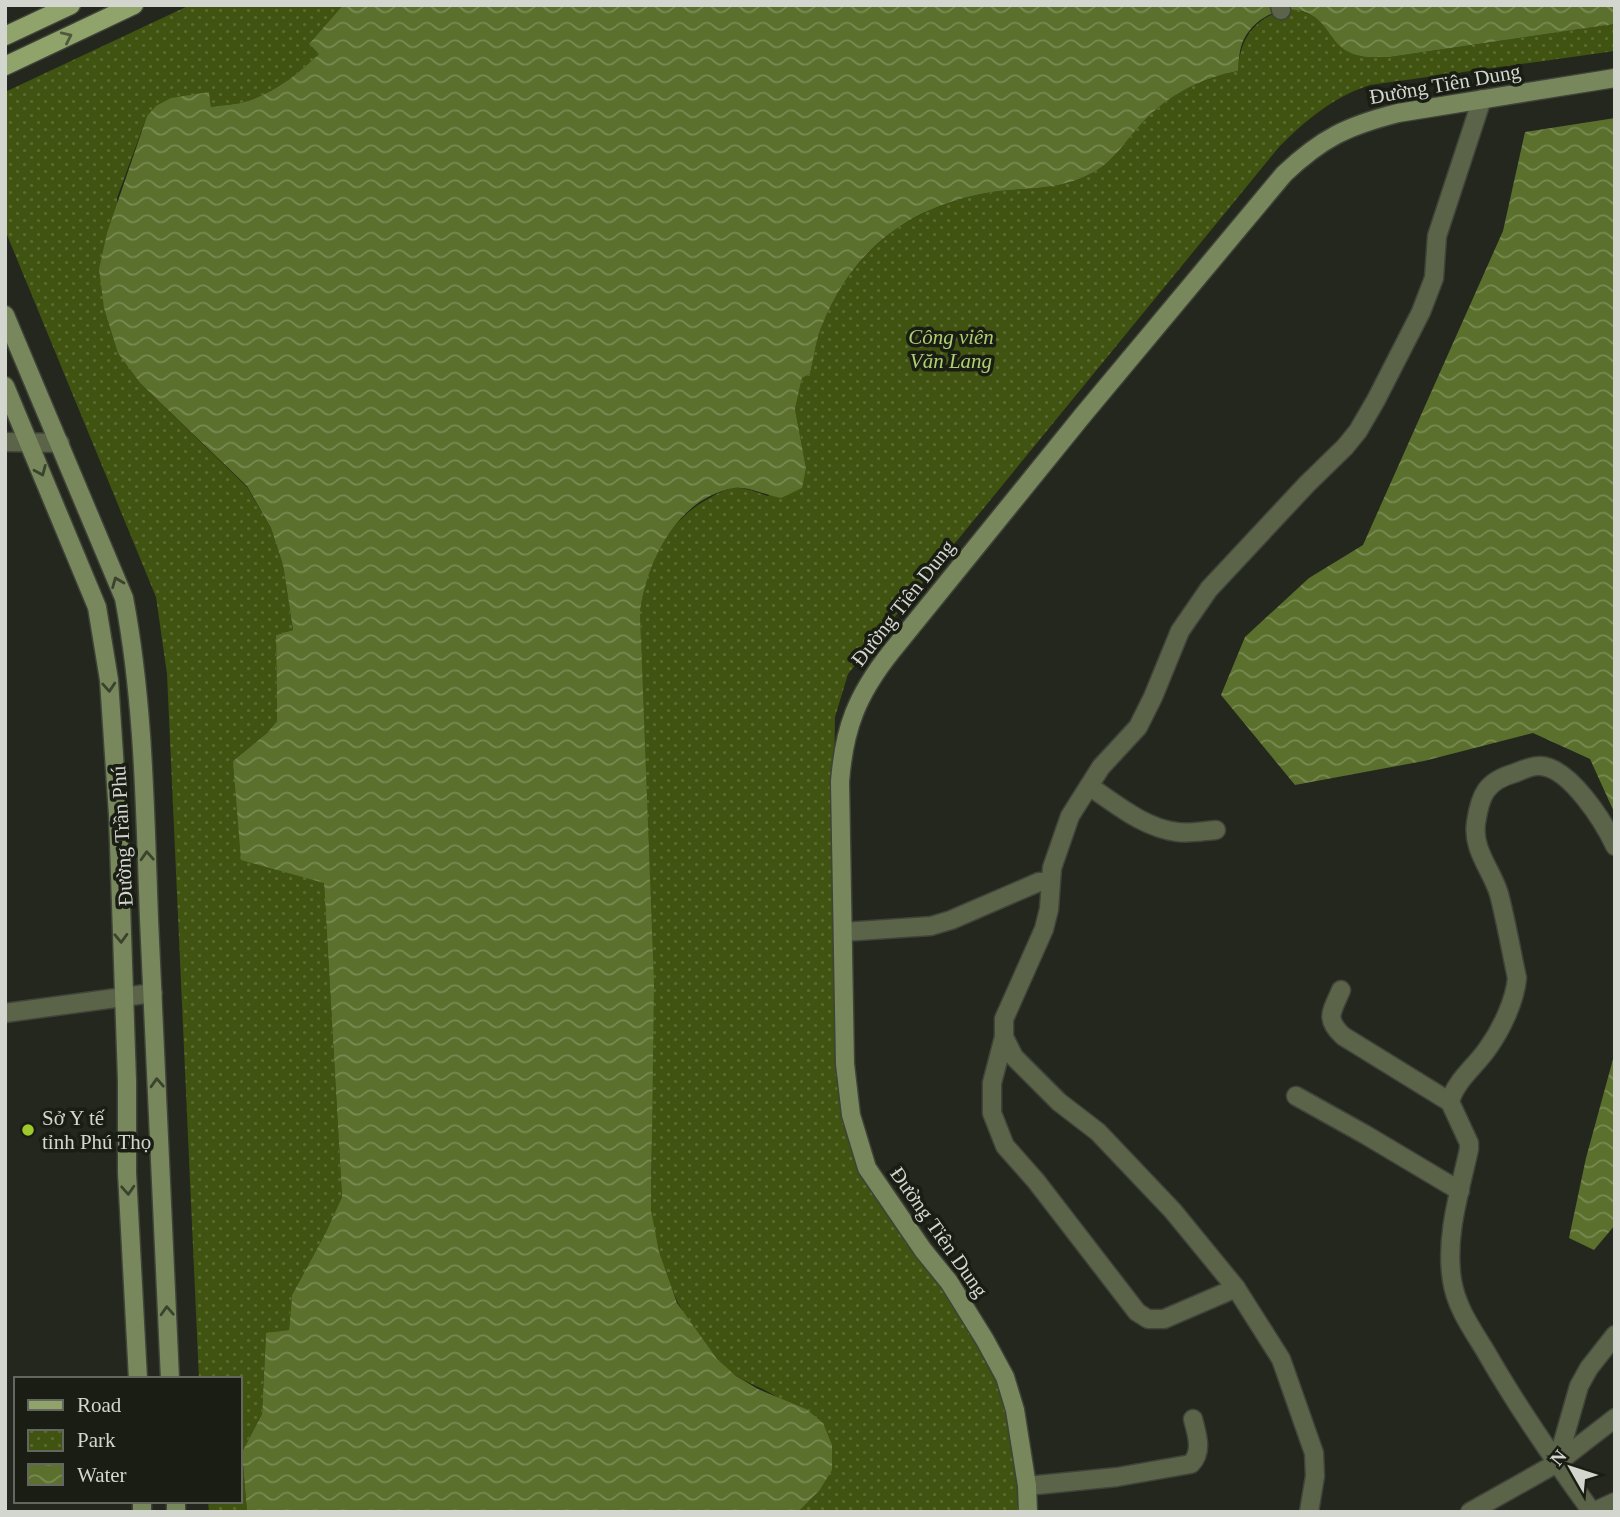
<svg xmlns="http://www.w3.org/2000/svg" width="1620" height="1517" font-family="Georgia,serif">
	<defs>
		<pattern id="park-dots" width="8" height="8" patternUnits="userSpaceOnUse" patternTransform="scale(1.75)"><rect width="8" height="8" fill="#405310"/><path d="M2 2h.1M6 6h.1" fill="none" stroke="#5b6b32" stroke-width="1.8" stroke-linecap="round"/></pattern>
		<pattern id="water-waves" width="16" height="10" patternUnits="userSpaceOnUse" patternTransform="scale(1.75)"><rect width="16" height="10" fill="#5b702c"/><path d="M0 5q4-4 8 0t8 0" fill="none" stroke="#798a53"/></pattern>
	</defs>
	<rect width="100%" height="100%" fill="#23271d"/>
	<g fill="url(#park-dots)">
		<path d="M190 5H343L309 44 319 54C298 74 273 94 244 102 234 105 222 105 211 107L209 92 147 116 117 198 141 384 247 487 271 528 283 565 293 630 276 635 277 721 267 733 233 761 324 883 342 1197 325 1234 292 1295 289 1330 266 1334 262 1414 242 1452 247 1512H209L208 1501H240V1379H199L167 674 156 597 5 230V92Z"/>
		<path d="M1289 8C1304 11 1319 16 1328 29 1334 37 1337 44 1346 50 1359 59 1375 57 1390 57L1615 24V51L1370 85C1333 97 1306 120 1279 147L848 674 835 717 833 849 847 1116 998 1376 1019 1472V1512H798L819 1491C813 1477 785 1404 778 1398 767 1389 748 1384 735 1375 688 1340 654 1265 651 1207 651 1190 652 1172 652 1154L640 613C645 568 665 523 706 500 715 495 726 488 736 488 747 487 758 493 768 496L806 468 795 409 802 378 810 374C814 357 816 338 823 322 853 252 906 209 981 194 1022 186 1056 193 1094 172 1115 160 1126 140 1142 123 1168 95 1201 78 1238 71 1240 36 1255 18 1289 8Z"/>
	</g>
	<g fill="url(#water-waves)">
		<path d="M343 5H1615V24L1390 57C1375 57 1360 59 1347 51 1332 43 1328 25 1313 16 1289 1 1257 14 1244 39 1239 49 1239 60 1238 71 1201 78 1168 95 1142 123 1126 140 1115 160 1094 172 1056 193 1022 186 981 194 906 209 852 252 823 323 816 338 814 358 810 374L802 378 795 409 806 468 802 488 781 498C767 496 749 486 734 488 677 498 646 562 640 613L654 984 651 1210 659 1252 677 1303 717 1359 736 1376 758 1389 806 1409 823 1423 832 1445V1470L819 1491 798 1512H247L242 1452 262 1414 266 1333 289 1330 292 1295 325 1234 342 1197 324 883 241 860 233 761 267 733 277 721 276 635 293 630 283 565 271 528 247 486 141 384 118 353 104 308 99 269 107 233 147 116 156 106 171 98 209 92 211 107C222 105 234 105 244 102 273 94 298 74 319 54L309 44Z"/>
		<path d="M1615 118V814L1590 759 1533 733 1424 761 1295 785 1221 695 1245 637 1309 578 1363 545 1503 231 1525 132Z"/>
		<path d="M1615 1052V1225L1594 1250 1569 1238 1586 1158Z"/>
	</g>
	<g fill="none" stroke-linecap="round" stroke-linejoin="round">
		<defs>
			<g id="street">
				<path d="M1280 5 1281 10"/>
				<path d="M5 442 60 443"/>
				<path d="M1089 786C1116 804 1144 828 1177 832 1189 834 1203 831 1216 830"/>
				<path d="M843 932 931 926 951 920 1039 882H1050"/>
				<path d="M1341 990C1332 1012 1324 1018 1343 1036L1450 1102 1469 1143V1149C1460 1191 1445 1236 1452 1280 1456 1307 1472 1329 1486 1352 1518 1408 1554 1460 1592 1512"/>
				<path d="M5 1013 153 993"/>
				<path d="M1004 1037 992 1083V1113L1005 1146 1036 1181 1137 1312 1148 1319H1164L1236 1288"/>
				<path d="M1296 1096 1366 1135 1460 1191"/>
				<path d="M1450 1102C1455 1081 1476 1066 1488 1048 1501 1030 1515 1001 1517 978 1511 950 1506 921 1499 894 1492 870 1472 850 1476 823 1480 795 1486 781 1515 773 1522 770 1533 765 1541 766 1570 768 1604 822 1615 846"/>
				<path d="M1557 1463 1579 1386 1589 1368 1615 1335"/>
				<path d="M1027 1486 1117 1477 1191 1464C1203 1451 1197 1435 1193 1419"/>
				<path d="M1309 1512 1315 1476 1314 1453 1281 1359 1236 1288 1173 1211 1098 1132 1059 1102 1014 1057 1004 1037V1019L1044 929 1049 909 1052 868 1070 816 1101 767 1138 727 1153 697 1180 631 1209 589 1307 484 1345 447 1358 431 1376 400 1421 312 1434 278 1437 236 1482 99"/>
				<path d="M1470 1512 1557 1463 1615 1418"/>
				<path d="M1593 1512 1615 1502"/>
			</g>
			<g id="secondary">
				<path d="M5 315 124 598C144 703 145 812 149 919 156 1072 163 1226 170 1379"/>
				<path d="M5 386 97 607 109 680 118 815 127 1081V1173L138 1379"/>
				<path d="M142 1501V1512"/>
				<path d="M176 1501V1512"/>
				<path d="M1028 1512 1027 1486 1015 1410 1005 1377 985 1340 949 1282 923 1250 867 1168 851 1115 845 1064 840 782C844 728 857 695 891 652L1083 415 1284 174C1322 138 1347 126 1398 113L1615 78"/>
			</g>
			<g id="primary">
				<path d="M5 36 71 5"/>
				<path d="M5 66 134 5"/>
			</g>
		</defs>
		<use href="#street" stroke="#3f4339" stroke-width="21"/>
		<use href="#secondary" stroke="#3f4339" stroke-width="21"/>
		<use href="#primary" stroke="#3f4339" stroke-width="21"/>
		<use href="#street" stroke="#5b6449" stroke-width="18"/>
		<use href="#secondary" stroke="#78885c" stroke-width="18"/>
		<use href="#primary" stroke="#8fa36a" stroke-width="18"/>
	</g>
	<defs><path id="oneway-chevron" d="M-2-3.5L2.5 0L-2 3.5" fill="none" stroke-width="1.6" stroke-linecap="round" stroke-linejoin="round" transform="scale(1.75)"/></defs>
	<use stroke="#4f593b" href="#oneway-chevron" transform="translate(67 37) rotate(-25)"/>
	<g stroke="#3b422d">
		<use href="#oneway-chevron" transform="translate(41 471) rotate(67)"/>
		<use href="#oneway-chevron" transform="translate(117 582) rotate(-112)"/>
		<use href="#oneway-chevron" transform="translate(109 687) rotate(86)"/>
		<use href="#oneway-chevron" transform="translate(147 856) rotate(-93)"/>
		<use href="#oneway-chevron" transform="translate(121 938) rotate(88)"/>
		<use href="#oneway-chevron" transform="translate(157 1083) rotate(-93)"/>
		<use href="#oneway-chevron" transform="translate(128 1190) rotate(87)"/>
		<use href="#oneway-chevron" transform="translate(167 1311) rotate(-93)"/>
	</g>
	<circle fill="#9fca2c" stroke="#1a1d14" stroke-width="2.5" cx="28" cy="1130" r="7"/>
	<g text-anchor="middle" stroke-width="7" stroke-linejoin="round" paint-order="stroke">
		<g font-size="21" fill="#d3d6cf" stroke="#1a1d14">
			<text transform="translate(1445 84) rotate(-10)" y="7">Đường Tiên Dung</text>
			<text transform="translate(903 603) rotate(-52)" y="7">Đường Tiên Dung</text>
			<text transform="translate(122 836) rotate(-93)" y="7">Đường Trần Phú</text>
			<text transform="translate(939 1232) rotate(55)" y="7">Đường Tiên Dung</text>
		</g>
		<g font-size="21" font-style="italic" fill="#afcf70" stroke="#1a1d14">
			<text x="951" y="344">Công viên<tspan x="951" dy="24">Văn Lang</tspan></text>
		</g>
		<g font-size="21" fill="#d3d6cf" stroke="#1a1d14" text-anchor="start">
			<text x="42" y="1125">Sở Y tế<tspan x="42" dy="24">tỉnh Phú Thọ</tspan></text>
		</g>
	</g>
	<rect width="1620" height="1517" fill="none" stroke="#d3d6cf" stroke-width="14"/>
	<rect x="14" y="1377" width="228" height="126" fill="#1a1d14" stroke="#64675f" stroke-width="2"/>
	<rect x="28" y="1400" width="35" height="10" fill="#8fa36a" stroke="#64675f" stroke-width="2"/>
	<text x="77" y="1412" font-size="21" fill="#d3d6cf">Road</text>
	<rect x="28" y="1430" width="35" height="21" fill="url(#park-dots)" stroke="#64675f" stroke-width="2"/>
	<text x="77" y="1447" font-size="21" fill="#d3d6cf">Park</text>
	<rect x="28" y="1464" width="35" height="21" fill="url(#water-waves)" stroke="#64675f" stroke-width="2"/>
	<text x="77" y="1482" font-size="21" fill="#d3d6cf">Water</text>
	<g transform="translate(1571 1468) rotate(309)" stroke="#1a1d14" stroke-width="5" paint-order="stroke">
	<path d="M0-5L12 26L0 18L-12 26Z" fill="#d3d6cf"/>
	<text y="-10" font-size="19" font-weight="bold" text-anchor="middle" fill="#d3d6cf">N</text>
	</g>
</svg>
